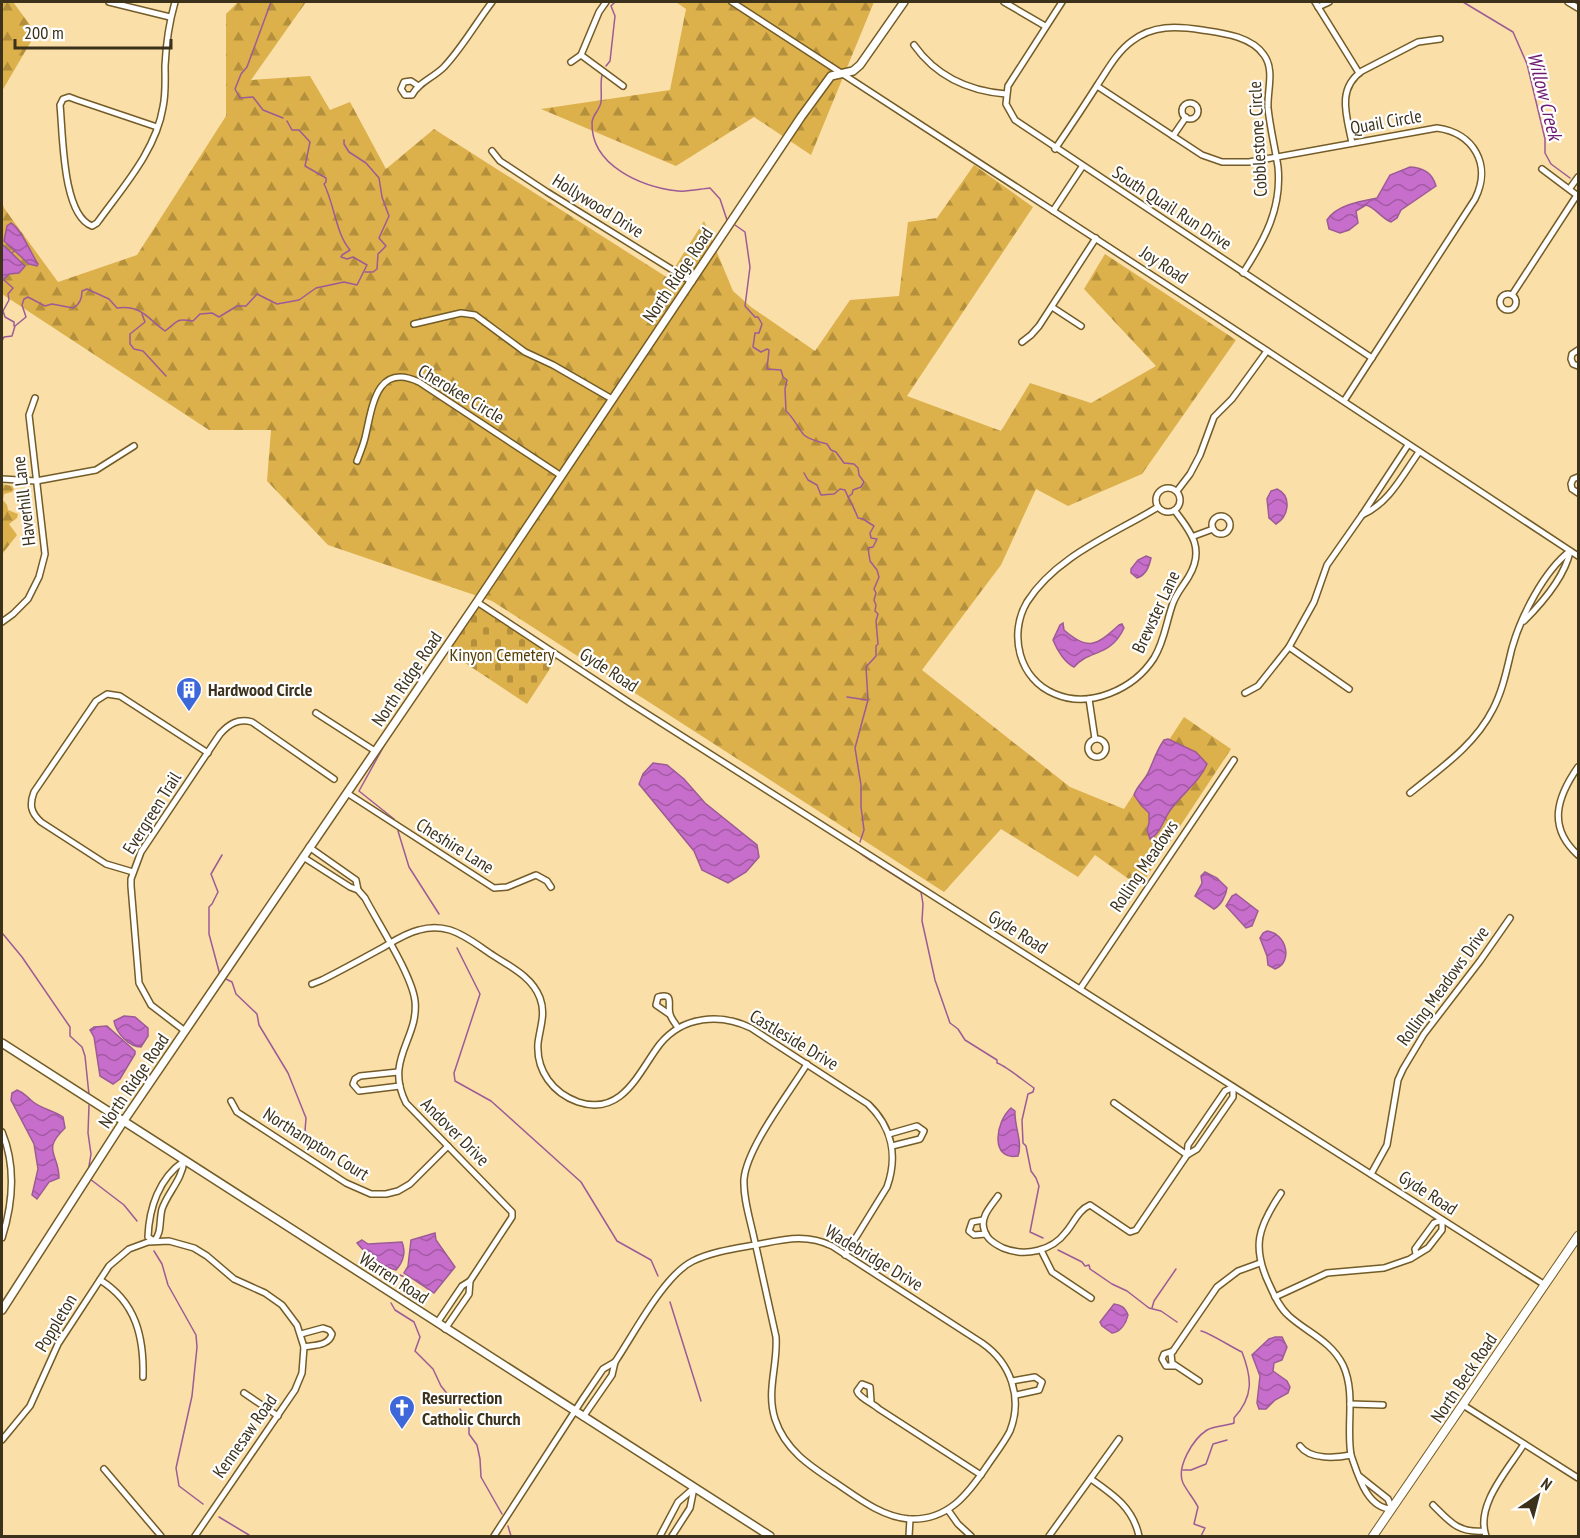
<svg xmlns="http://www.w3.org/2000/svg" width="1580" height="1538" font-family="'PT Sans Narrow',sans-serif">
	<defs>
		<pattern id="forest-firs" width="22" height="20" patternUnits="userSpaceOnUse" patternTransform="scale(1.5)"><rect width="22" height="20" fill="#dcb04a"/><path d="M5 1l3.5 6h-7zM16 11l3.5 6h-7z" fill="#b4903d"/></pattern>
		<pattern id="cemetery-stones" width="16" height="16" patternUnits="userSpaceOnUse" patternTransform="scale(1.5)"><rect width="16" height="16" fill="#dcb04a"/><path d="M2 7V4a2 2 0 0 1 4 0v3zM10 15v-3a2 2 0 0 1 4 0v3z" fill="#b4903d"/></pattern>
		<pattern id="water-waves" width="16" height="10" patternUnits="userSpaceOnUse" patternTransform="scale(1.5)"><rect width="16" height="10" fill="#c76dcb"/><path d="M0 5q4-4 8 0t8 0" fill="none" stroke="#a35aa4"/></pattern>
	</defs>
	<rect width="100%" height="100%" fill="#fadfa8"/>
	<g fill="url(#forest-firs)">
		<path d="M2 2H13L36 33 2 91Z"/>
		<path d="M238 2H306L251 80 310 76 330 110 350 102 386 169 434 129 668 278 704 221 733 291 751 307 815 351 850 300 899 296 908 222 937 218 974 165 1033 207 907 396 1001 431 1030 383 1091 403 1156 366 1084 289 1105 254 1236 340 1142 474 1068 506 1036 489 1001 565 922 670 1070 787 1124 809 1184 717 1231 749 1140 887 1095 855 1078 877 1001 829 944 892 492 601 328 545 267 481 271 430H209L2 294V201L4 208 58 282 137 255 226 116V14Z"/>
		<path d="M676 2H874L811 155 754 117 676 166 541 109 670 90 686 9Z"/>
		<path d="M2 484 12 486 14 489 12 492 4 494 3 500 7 505 8 510 18 514 17 518 9 524 17 535 3 553 2 560Z"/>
	</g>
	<path fill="url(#cemetery-stones)" d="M478 605 557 658 527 704 447 651Z"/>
	<g fill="url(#water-waves)" stroke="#9d5b96" stroke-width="1.5">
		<path d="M1410 167C1423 168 1432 172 1436 186L1401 210 1397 218 1391 222C1381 218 1376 208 1366 205L1356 211 1358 223 1349 230 1340 233 1329 229 1327 220C1336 205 1361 201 1377 198L1390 175Z"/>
		<path d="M11 223C22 230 30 252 38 264L37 266 29 264 4 241 7 226Z"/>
		<path d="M2 244 25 266 19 273 9 274 2 281Z"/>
		<path d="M1277 489C1292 496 1289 516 1276 524L1269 518 1267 499 1271 491Z"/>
		<path d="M1146 556 1151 558C1149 567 1146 575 1137 578L1131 573V569L1138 560Z"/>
		<path d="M1063 623 1064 630C1088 651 1096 646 1119 625L1122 624 1124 628C1110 658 1089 649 1074 667 1065 663 1057 650 1053 640L1060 625Z"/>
		<path d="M1168 739 1196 752 1207 764C1199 783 1180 795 1169 812 1163 821 1160 834 1150 839L1147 830 1149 823V813L1141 805 1134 795C1137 786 1142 783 1147 775 1153 763 1156 751 1164 740Z"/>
		<path d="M653 763 667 765 684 779 705 803 757 845 759 857 746 872 728 883 702 870 694 851 639 784 643 774Z"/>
		<path d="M1205 872 1217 878 1227 888C1226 896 1221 905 1214 909L1195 896 1202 883 1201 876Z"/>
		<path d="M1236 894 1258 911 1252 926 1246 928 1226 906 1232 896Z"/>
		<path d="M1267 931C1286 933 1294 962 1275 969L1268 965 1267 956 1260 938 1263 933Z"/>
		<path d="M124 1016 135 1017 148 1028V1036L141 1047C129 1047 116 1033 114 1021Z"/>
		<path d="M107 1026 135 1051V1054L120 1079 113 1084 100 1076 94 1037 90 1030 94 1027Z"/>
		<path d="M17 1090C25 1093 26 1096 32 1101 41 1109 53 1110 63 1117L65 1128C41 1151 59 1153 59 1178L49 1182 37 1199 32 1195 38 1169 34 1144 11 1100 12 1093Z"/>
		<path d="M1011 1108 1015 1111C1014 1126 1023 1142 1018 1156 990 1161 995 1122 1011 1108Z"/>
		<path d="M435 1233 436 1240 455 1267 434 1293 404 1273 408 1266 411 1240Z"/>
		<path d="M362 1240 368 1244 402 1242C406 1252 403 1262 396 1270 384 1268 365 1253 357 1243Z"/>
		<path d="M1114 1304C1121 1305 1125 1307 1128 1315 1126 1323 1121 1332 1112 1333L1102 1326 1100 1322Z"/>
		<path d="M1275 1337H1282L1287 1347 1282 1360 1274 1363 1273 1371 1287 1381 1290 1387 1288 1393 1275 1400 1266 1409H1259L1257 1403 1260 1376 1252 1355 1269 1339Z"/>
	</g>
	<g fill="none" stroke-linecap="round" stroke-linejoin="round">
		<g stroke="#9d5b96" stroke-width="1.5">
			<path d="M271 2 247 67 241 74 235 89 240 98 253 97 263 110 283 118"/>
			<path d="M1463 2 1513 32 1527 64 1545 139V153L1551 164 1570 178"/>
			<path d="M606 66 610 61 615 16 611 6 615 2"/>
			<path d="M602 75C600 84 602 93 601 102 600 110 592 115 592 123 591 166 642 187 678 191 688 192 700 189 710 188L720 199 727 220"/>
			<path d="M344 140V144L349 152 366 163 379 178 382 197 389 216 379 238 386 246 378 254 377 269 373 272H365"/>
			<path d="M735 225 745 232 750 267 745 306 755 317H758L762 324 759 333H755L753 347 761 352 767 349 769 350 767 369 781 370 783 377 787 380 785 389 786 411C794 418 798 428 804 435 810 440 820 442 827 444L831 450 836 452 844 463 854 464 858 468 859 475 864 482 861 487 853 490 852 494 848 497"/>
			<path d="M12 253 15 250"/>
			<path d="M4 280 13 288 8 294 9 300 3 311 5 317 14 322V326"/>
			<path d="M142 314 145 322 130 334V344L134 349 143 351 166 376"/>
			<path d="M2 341 4 337 12 336 15 326 26 317 22 305 24 299 28 297 45 306 52 304 73 308C79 305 82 298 82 291L87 289 109 299 117 308C142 305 147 318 165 331 179 321 175 318 193 321L200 314 212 313 219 317 237 306H246L257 294 277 304 299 300 316 288 344 282 357 285 367 265 353 257 347 259 341 257 342 255 350 250C336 234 334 203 324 184L326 182V178L305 166 310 142 299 130H292L287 121"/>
			<path d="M804 473 808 480 817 485 821 495 834 494 840 489 845 490C849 500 854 507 858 518L863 519 874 526 870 533 871 538 877 539 873 547 868 548 870 561 877 570 879 577 874 589 876 593 874 600 876 605 875 611 878 614 876 621 878 644 876 646V656L866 667 868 700 855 748 861 785V807L864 830 860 842"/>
			<path d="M847 697 867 700"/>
			<path d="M385 744 359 791 394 819"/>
			<path d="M398 831 409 867 439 914"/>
			<path d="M861 854 871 861"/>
			<path d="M877 864 921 892 923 904 922 921 935 980 950 1023 958 1029 965 1040 997 1060V1063C1005 1065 1025 1082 1034 1088L1033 1092 1028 1094 1022 1120 1023 1143 1026 1146 1031 1171 1036 1178 1039 1186 1030 1232 1043 1238"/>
			<path d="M3 934 22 957 70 1027V1036L82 1047 85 1056 89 1095"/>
			<path d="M457 948 480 994 454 1073 455 1081 491 1101 581 1182 617 1241 651 1260 658 1276"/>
			<path d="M220 975 209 934V907L212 904 218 892 211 874 222 855"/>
			<path d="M224 978 232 982 236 994 257 1014 259 1025 288 1073 306 1118 305 1131 312 1144"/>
			<path d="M88 1172 91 1154 88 1133 89 1105"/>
			<path d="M90 1179 124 1205 137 1221"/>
			<path d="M1058 1250 1082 1262 1085 1266 1089 1265 1090 1269 1112 1284 1127 1291 1149 1308 1161 1311 1177 1322"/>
			<path d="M154 1251 162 1264 168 1285 196 1335 197 1347 192 1396 176 1468 179 1486 203 1504"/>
			<path d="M400 1275 407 1278 406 1279"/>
			<path d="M670 1302 701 1401"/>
			<path d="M391 1303 395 1310 414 1322 420 1337 415 1351 433 1369 441 1386 449 1396"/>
			<path d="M1152 1308 1154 1301 1176 1269"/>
			<path d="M1201 1331C1208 1332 1233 1348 1242 1352 1252 1378 1254 1396 1234 1418V1423C1226 1426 1214 1426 1207 1430 1193 1439 1176 1467 1183 1483 1187 1491 1194 1499 1198 1507L1194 1524 1205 1528 1201 1536"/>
			<path d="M460 1409 469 1424V1434L477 1445 480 1459 481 1477 502 1514"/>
			<path d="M1183 1470H1191L1206 1464 1213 1444 1227 1440"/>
			<path d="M219 1517 249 1535"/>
			<path d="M508 1526 511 1536"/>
		</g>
		<defs>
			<g id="minor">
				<path d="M109 2 170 17"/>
				<path d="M606 2 599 12 581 55 623 86"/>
				<path d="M732 2 1193 302 1578 556"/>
				<path d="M1004 2 1045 26"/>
				<path d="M1062 2 1008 86 1006 104 1015 120 1372 358"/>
				<path d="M1315 2 1359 73"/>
				<path d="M1568 2 1578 8"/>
				<path d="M1318 7 1329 2"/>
				<path d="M914 45C936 76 969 91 1006 94"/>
				<path d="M571 62 581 55"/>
				<path d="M417 85 411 81 404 82 401 89 405 95H412C419 82 433 78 444 67 462 48 476 23 492 2"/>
				<path d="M1097 86 1202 155 1222 162H1249L1437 128C1474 133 1492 165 1475 199L1344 401"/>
				<circle cx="1190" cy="111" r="8"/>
				<path d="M157 127 77 100 69 97 63 99 60 105C63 133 62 215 92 226L97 223C122 188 156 151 163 107 166 93 165 80 165 66 166 44 169 23 175 2"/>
				<path d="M1173 136 1186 117"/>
				<path d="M1352 143C1347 117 1336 89 1362 71L1418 42 1440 39"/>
				<path d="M1055 149C1070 127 1084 106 1098 84 1108 69 1117 52 1132 41 1153 25 1176 26 1202 30 1222 33 1251 36 1264 55 1275 70 1267 91 1268 108 1270 128 1275 147 1278 167 1282 208 1265 239 1243 273"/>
				<path d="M492 151 500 161 547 192 692 282"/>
				<path d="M1542 169 1578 196"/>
				<path d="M1570 188 1578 177"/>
				<path d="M1053 211 1082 167"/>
				<circle cx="1508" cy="302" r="8"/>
				<path d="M1512 295 1577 195"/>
				<path d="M1052 307 1081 326"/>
				<path d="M414 324 461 313 475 315 525 352 553 365 612 399"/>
				<path d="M1022 342 1031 335 1039 326 1096 238"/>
				<path d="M1578 350 1572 354 1571 359 1573 364 1578 366"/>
				<path d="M1408 445 1362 515C1389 503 1402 476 1419 452"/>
				<path d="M357 461C360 453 363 446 365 438 372 410 375 361 419 382L560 475"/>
				<path d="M1578 477 1573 479 1571 484 1572 489 1578 493"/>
				<path d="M2 479 36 481 96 470 134 446"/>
				<circle cx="1168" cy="500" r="12"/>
				<path d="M1177 491 1190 474 1200 455 1214 417 1232 399 1267 351"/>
				<path d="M1158 507C1114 534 1056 556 1027 602 1008 634 1019 680 1055 694 1090 709 1134 689 1154 658 1165 640 1166 622 1173 603 1177 592 1184 585 1189 576 1205 549 1191 532 1175 511"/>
				<circle cx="1221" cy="525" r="9"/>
				<path d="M1194 536 1213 529"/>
				<path d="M477 602 630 703 1545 1285"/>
				<path d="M1524 621C1543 602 1564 578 1570 552"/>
				<path d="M2 622 13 614 28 599 39 577 45 554 29 415 35 398"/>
				<path d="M1289 647 1349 689"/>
				<path d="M1245 693 1258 686 1289 647 1314 602 1327 565 1362 515"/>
				<path d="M1089 699 1095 739"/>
				<path d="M316 713 375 751"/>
				<circle cx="1097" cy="748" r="9"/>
				<path d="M1578 767C1557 797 1547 827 1578 855"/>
				<path d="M347 793 494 888 507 887 536 875 547 881 551 887"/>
				<path d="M1410 793C1441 768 1475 745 1493 709 1503 690 1507 668 1512 648 1521 616 1544 571 1570 551"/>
				<path d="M309 847 356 880 358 890 365 898C378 923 412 975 415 1001 419 1039 384 1059 406 1103L512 1212V1217L470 1281 462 1286 437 1323"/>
				<path d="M303 857 350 887 358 890"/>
				<path d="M133 872 106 864 41 822C31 813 29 805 34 792L96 701 107 694 120 696 208 753"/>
				<path d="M312 984 322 980C342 970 362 959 382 948 394 941 406 933 419 930 429 927 440 927 450 930 466 935 480 947 494 956 511 967 532 977 540 998 546 1014 540 1027 538 1043 536 1071 553 1093 578 1102 623 1117 639 1071 660 1044 683 1016 720 1013 751 1028L868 1104C892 1127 898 1156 887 1187L845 1255"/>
				<path d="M1080 989 1234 760"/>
				<path d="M669 1014 656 1005 658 997C675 992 667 1005 670 1014 671 1019 676 1024 678 1028"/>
				<path d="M185 1031 151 1005 139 983 131 886V879L141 852 220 734C229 724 238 718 252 722L334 779"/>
				<path d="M398 1072 360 1076 355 1079 353 1084 359 1091 400 1086"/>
				<path d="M231 1101 237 1112 346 1183 371 1194H386L398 1191 410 1184 448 1146"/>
				<path d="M1114 1103 1187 1155"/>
				<path d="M2 1132C16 1166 13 1203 2 1238"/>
				<path d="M889 1134 917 1126 924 1131 920 1139 892 1146"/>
				<path d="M1371 1174 1387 1145 1398 1080 1403 1069 1424 1034 1480 961 1510 918"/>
				<path d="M1281 1193C1258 1227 1251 1247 1270 1286 1275 1297 1280 1308 1289 1316 1308 1333 1331 1341 1343 1365 1356 1393 1346 1426 1351 1455 1358 1475 1367 1509 1392 1509L1388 1499 1359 1476"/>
				<path d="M998 1196C991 1206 980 1217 984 1229 986 1239 995 1244 1003 1248 1025 1257 1052 1251 1066 1232 1074 1223 1078 1210 1090 1205L1130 1232 1136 1230 1187 1155 1197 1149 1233 1097V1087L1225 1091 1188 1145 1187 1155"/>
				<path d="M983 1220 972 1222 969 1231 974 1235 986 1234"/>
				<path d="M154 1241 148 1237C149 1208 159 1178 184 1161"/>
				<path d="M154 1241C162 1233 159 1221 162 1209 168 1192 182 1180 184 1161"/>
				<path d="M1041 1250 1052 1272 1091 1298"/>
				<path d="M100 1280C136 1302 144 1337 143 1377"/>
				<path d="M1275 1297 1327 1273 1384 1268 1410 1259 1428 1248 1442 1230V1220L1434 1223 1415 1249 1416 1254"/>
				<path d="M445 1329 469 1294 470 1281"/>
				<path d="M301 1334 323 1328 329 1330 332 1334C329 1346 314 1345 304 1347"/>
				<path d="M1173 1351 1164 1354 1162 1359 1166 1366H1175"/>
				<path d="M1012 1381 1035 1377 1042 1382 1039 1390 1016 1395"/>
				<path d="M1199 1381 1172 1363 1171 1354 1217 1287 1238 1271 1260 1263"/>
				<path d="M244 1393 278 1416"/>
				<path d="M871 1401 870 1387 862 1384 857 1391C859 1398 873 1403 879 1409L981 1475"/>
				<path d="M1350 1404 1383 1405"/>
				<path d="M1463 1405 1578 1478"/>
				<path d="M583 1417 612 1375 615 1362C634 1334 664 1275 693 1261 713 1251 739 1248 760 1244 786 1239 807 1234 832 1246L982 1343C1011 1363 1023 1398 1010 1431 1004 1443 995 1454 987 1466 968 1494 948 1521 909 1519 882 1517 858 1498 836 1483 810 1466 785 1450 775 1419 766 1391 778 1365 776 1337L757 1251 754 1238C750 1219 743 1198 744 1179 747 1147 790 1092 807 1064"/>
				<path d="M2 1440 30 1406 58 1344 109 1266 129 1249 148 1242 169 1241 194 1248 207 1256 234 1279 265 1293 282 1305 297 1325 304 1347 302 1373 295 1390 195 1536"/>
				<path d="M1300 1446C1310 1460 1336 1458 1351 1455"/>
				<path d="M104 1469 161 1536"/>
				<path d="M1091 1479C1114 1495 1133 1508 1139 1536"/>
				<path d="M1433 1505C1450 1522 1458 1533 1484 1531"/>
				<path d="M948 1510 958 1524 971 1536"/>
				<path d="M494 1536 582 1400 603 1369 615 1362"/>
				<path d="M660 1536 678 1502 694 1488"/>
				<path d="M672 1536 690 1508 694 1488"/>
				<path d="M909 1536 910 1519"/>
				<path d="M1049 1536 1119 1439"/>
				<path d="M1486 1536C1475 1505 1508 1470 1524 1444"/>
			</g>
			<g id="tertiary">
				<path d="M2 1043 770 1536"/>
				<path d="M2 1310 123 1122 477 602 801 117 831 76 853 71 860 65 904 2"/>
			</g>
			<path id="secondary" d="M1373 1536 1578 1236"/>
		</defs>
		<use href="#minor" stroke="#735c27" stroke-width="8"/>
		<use href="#tertiary" stroke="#735c27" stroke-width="10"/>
		<use href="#secondary" stroke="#735c27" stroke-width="10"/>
		<use href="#minor" stroke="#fff" stroke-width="5"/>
		<use href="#tertiary" stroke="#fff" stroke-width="7"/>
		<use href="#secondary" stroke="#fff" stroke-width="8"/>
	</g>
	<defs>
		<symbol id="building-pin" viewBox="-11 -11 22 30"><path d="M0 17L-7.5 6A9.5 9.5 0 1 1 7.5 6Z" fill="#3e68d9" stroke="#fff"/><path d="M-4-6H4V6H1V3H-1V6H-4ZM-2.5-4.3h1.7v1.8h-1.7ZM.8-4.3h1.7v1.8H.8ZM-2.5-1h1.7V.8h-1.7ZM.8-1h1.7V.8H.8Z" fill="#fff"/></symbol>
		<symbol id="church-pin" viewBox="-11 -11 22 30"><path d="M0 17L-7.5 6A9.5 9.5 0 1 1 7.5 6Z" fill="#3e68d9" stroke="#fff"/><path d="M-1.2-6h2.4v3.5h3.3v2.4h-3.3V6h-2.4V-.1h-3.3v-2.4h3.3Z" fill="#fff"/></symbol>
	</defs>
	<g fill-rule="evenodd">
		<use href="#building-pin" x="174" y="675" width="30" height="40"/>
		<use href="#church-pin" x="387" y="1393" width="30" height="40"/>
	</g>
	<g text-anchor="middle" stroke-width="4.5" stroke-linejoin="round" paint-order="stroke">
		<g font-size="18" fill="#3c311b" stroke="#fff">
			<text transform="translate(1386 122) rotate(-10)" y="6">Quail Circle</text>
			<text transform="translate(1258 139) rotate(-93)" y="6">Cobblestone Circle</text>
			<text transform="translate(598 206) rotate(32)" y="6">Hollywood Drive</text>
			<text transform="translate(1172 208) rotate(33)" y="6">South Quail Run Drive</text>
			<text transform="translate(1164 265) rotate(33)" y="6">Joy Road</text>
			<text transform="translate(678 275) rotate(-56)" y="6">North Ridge Road</text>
			<text transform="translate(461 394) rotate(31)" y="6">Cherokee Circle</text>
			<text transform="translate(24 501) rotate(-97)" y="6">Haverhill Lane</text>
			<text transform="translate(1156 612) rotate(-65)" y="6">Brewster Lane</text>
			<text transform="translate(609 670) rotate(33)" y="6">Gyde Road</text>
			<text transform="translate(407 679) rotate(-56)" y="6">North Ridge Road</text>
			<text transform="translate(152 813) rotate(-58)" y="6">Evergreen Trail</text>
			<text transform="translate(455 846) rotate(32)" y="6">Cheshire Lane</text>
			<text transform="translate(1144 866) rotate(-56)" y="6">Rolling Meadows</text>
			<text transform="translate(1018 932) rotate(32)" y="6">Gyde Road</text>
			<text transform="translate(1443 986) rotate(-54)" y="6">Rolling Meadows Drive</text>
			<text transform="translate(794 1040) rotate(31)" y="6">Castleside Drive</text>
			<text transform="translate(134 1081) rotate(-56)" y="6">North Ridge Road</text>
			<text transform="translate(455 1132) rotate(45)" y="6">Andover Drive</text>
			<text transform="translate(316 1144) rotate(32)" y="6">Northampton Court</text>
			<text transform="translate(1428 1193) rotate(33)" y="6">Gyde Road</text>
			<text transform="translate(874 1258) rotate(31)" y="6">Wadebridge Drive</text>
			<text transform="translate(394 1278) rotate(33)" y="6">Warren Road</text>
			<text transform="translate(56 1323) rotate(-59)" y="6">Poppleton</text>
			<text transform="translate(1464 1378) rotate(-56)" y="6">North Beck Road</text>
			<text transform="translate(245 1436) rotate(-55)" y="6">Kennesaw Road</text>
		</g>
		<g font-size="18" fill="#533c00" stroke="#fff">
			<text x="502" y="661">Kinyon Cemetery</text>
		</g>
		<g font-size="18" font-weight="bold" fill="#3c311b" stroke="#fff" text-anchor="start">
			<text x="208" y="696">Hardwood Circle</text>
			<text x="422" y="1404">Resurrection<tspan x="422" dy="21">Catholic Church</tspan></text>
		</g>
		<g font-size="20" font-style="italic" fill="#6d1a72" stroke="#fff">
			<text transform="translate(1545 96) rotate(76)" y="7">Willow Creek</text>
		</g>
	</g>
	<rect width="1580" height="1538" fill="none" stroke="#3c311b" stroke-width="6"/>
	<g transform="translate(1538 1496) rotate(35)" stroke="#ffffff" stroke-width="4.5" paint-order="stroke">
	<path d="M0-4.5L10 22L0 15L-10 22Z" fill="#3c311b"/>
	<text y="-9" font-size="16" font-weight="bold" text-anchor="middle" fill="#3c311b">N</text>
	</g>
	<path d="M15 39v9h156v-9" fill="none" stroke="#3c311b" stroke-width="3"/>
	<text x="24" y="39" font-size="18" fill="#3c311b" stroke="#ffffff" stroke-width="4.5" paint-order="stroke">200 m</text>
</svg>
